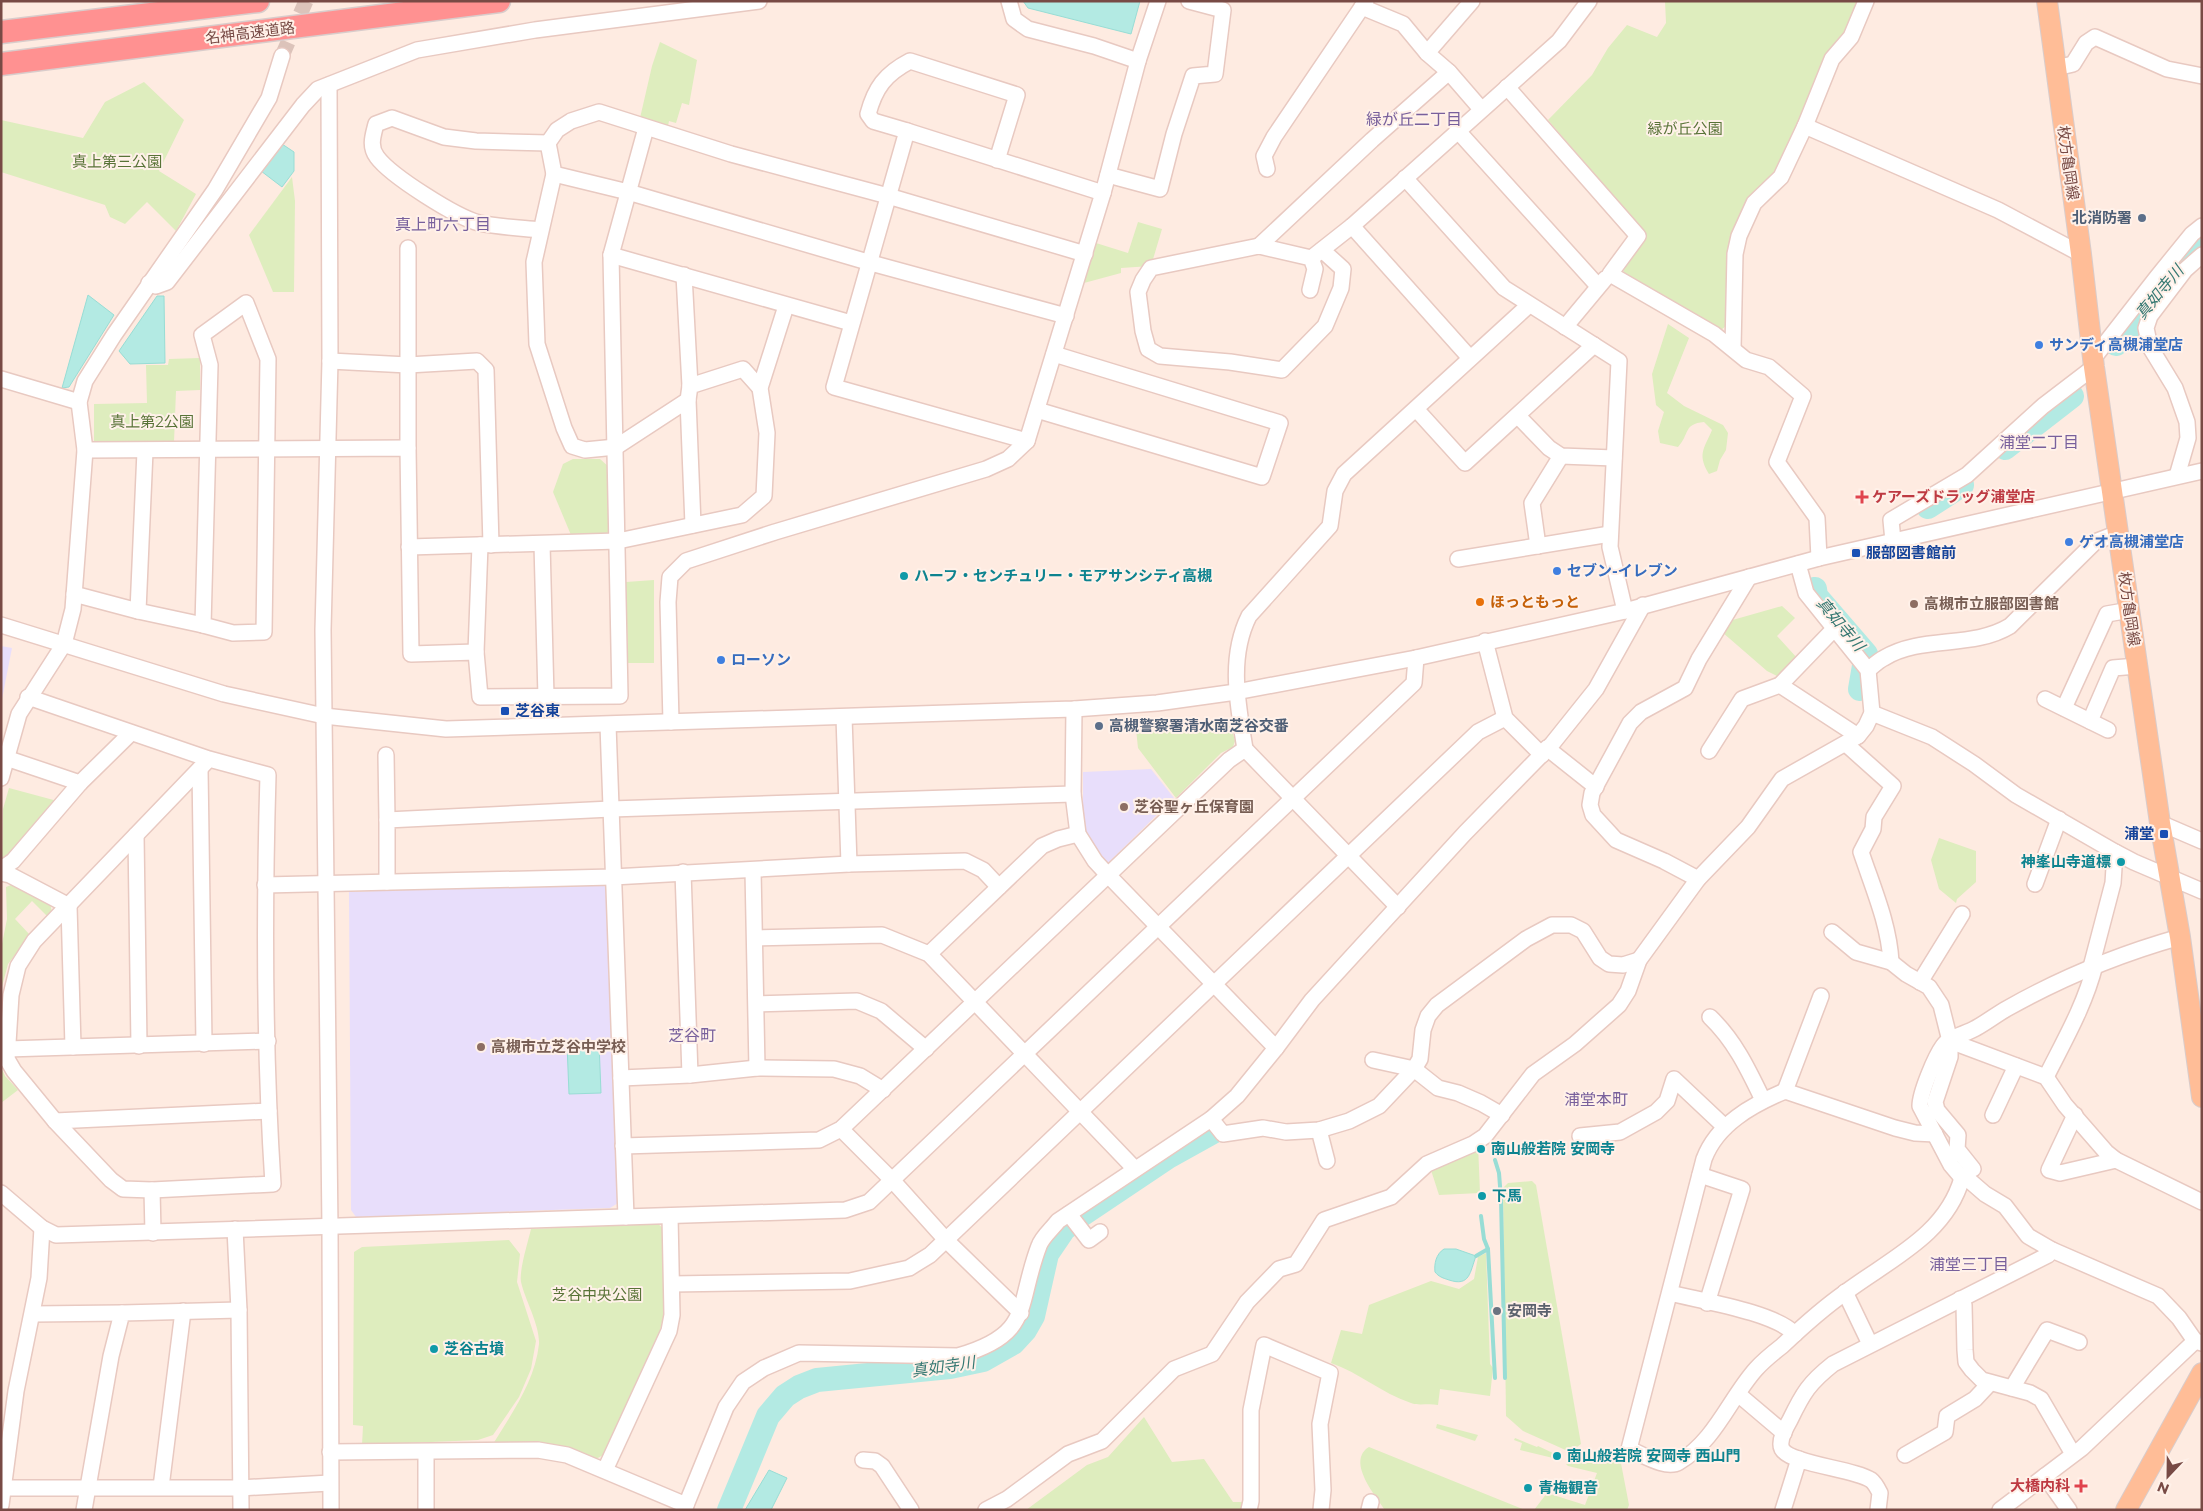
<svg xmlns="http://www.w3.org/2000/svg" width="2203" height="1511" font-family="Montserrat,'Noto Sans JP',sans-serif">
	<rect width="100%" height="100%" fill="#feebe1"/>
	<g fill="#e8defb">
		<path d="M1 646 12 648 1 704Z"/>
		<path d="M1151 769 1174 798 1108 863 1083 836V772Z"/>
		<path d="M601 883 607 889 618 1203 610 1208 356 1217 351 1210 349 892Z"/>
	</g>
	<g fill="#deedbe">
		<path d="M1665 1H1859L1845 33 1825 56 1777 173 1730 242 1727 276V325L1720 331 1624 275 1623 265 1646 234 1548 120 1592 75 1608 48 1627 25 1657 37 1666 23Z"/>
		<path d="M660 42 697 60 689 105 682 103 676 123 669 121 668 126 640 118 652 66Z"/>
		<path d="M144 82 184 120 159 171 196 194 176 231 147 202 125 224 110 217 105 205 1 172V120L83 138 105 102Z"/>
		<path d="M292 177 295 201 294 292H273L249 235Z"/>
		<path d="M1138 222 1162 229 1151 266 1121 268V273L1084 283 1096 243 1128 253Z"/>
		<path d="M1668 324 1689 338 1667 393 1684 406 1723 425 1728 433 1726 450 1720 460 1717 471 1709 474C1697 454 1704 449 1712 430L1704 422C1683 424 1690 434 1678 447L1660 443 1658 431 1664 412 1656 405 1652 374Z"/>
		<path d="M200 358V390L176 391 174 442 94 443V404L147 403 146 365H168L169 359Z"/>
		<path d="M573 459H600L610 468 612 529 606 534 571 535 553 492 563 464Z"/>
		<path d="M654 580V663H628L626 582Z"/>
		<path d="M1782 606 1795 618 1777 636 1798 659 1779 677 1767 671 1722 632 1729 621Z"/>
		<path d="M1229 719 1235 741 1233 747 1221 753 1176 798 1138 748 1136 729Z"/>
		<path d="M9 788 61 802 6 859 2 860 3 809Z"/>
		<path d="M1939 838 1976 851V882L1957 899 1956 903 1939 889 1931 860Z"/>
		<path d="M11 885 50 903 52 913 48 917 32 901 15 919 30 935 8 964 1 990V949L7 919 6 887Z"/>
		<path d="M1 1067 5 1076 18 1090 1 1103Z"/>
		<path d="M1478 1144 1480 1193 1439 1195 1430 1167Z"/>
		<path d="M1532 1181 1536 1185 1581 1444 1570 1452 1523 1431 1506 1416 1503 1188 1508 1183Z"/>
		<path d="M658 1224 664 1229 665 1308 659 1335 605 1454 596 1459 569 1448 493 1444C512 1413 535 1381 539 1344 540 1325 525 1300 521 1282 519 1270 528 1242 531 1229Z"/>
		<path d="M509 1240 520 1254 517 1282 536 1341 531 1369 519 1397 493 1435 478 1440 362 1445 363 1426 353 1425 354 1252 362 1247Z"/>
		<path d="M1486 1253 1490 1364 1493 1368 1490 1396 1440 1389 1438 1405C1429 1403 1418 1406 1411 1403 1381 1393 1360 1373 1331 1363L1341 1330 1362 1334 1369 1305 1431 1281 1459 1289 1474 1279 1478 1257Z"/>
		<path d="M1144 1417 1172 1462 1204 1459 1233 1502H1245L1243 1510H1026L1087 1465 1108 1457Z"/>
		<path d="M1437 1424 1478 1435 1475 1441 1436 1428Z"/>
		<path d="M1515 1438 1537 1447 1538 1446 1555 1454 1553 1458 1520 1450 1522 1443 1514 1440Z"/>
		<path d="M1369 1447 1525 1510H1385C1375 1495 1346 1461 1369 1447Z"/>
		<path d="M1605 1455 1620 1458 1629 1505 1627 1510H1534L1547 1493 1585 1505 1597 1473 1568 1466 1566 1464Z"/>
	</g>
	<g fill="#b3eae3" stroke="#98ddd5">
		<path d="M1023 1H1140L1131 34 1028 8Z"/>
		<path d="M282 144 294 152V171L282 187 261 171Z"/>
		<path d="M88 295 114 315 69 387 62 388Z"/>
		<path d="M157 296H164L165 363 130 364 119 351Z"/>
		<path d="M599 1043 601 1093 569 1094 567 1044Z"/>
		<path d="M1444 1249H1456L1476 1256C1470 1272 1470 1287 1449 1280 1443 1278 1439 1277 1435 1272 1434 1264 1436 1254 1444 1249Z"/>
		<path d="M769 1470 787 1478 771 1510H745Z"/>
	</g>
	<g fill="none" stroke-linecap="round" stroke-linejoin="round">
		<g stroke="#98ddd5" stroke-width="4">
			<path d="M1495 1160 1499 1173 1501 1199 1505 1378"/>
			<path d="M1481 1216 1484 1239 1488 1249 1495 1378"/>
			<path d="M1476 1256 1488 1249"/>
		</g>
		<g stroke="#b3eae3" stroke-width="24">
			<path d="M2116 344 2202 241"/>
			<path d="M2005 448 2072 396"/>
			<path d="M1928 507 1962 485"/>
			<path d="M1815 589 1816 596 1866 654 1860 689"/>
			<path d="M729 1510 768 1416 785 1396 799 1387 817 1380 950 1367 983 1360 1013 1343 1025 1330 1033 1316 1047 1254 1064 1229 1077 1218 1168 1157 1213 1132"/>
		</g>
		<path stroke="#dcc3ba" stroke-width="15" stroke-dasharray="15 8" stroke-linecap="butt" d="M282 56 306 1"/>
		<defs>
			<g id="minor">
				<path d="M1009 1 1014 19 1028 29 1094 46 1138 61"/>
				<path d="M1366 1 1362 7 1403 24 1427 53 1449 72"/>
				<path d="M1427 53 1472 1"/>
				<path d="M2056 68 2073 64 2086 43 2095 37 2167 69 2202 76"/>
				<path d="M329 85 330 361 323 630 330 1228 331 1510"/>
				<path d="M1507 87 1638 236 1610 274 1714 334 1746 360 1769 367 1803 396 1777 462 1817 518 1819 558"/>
				<path d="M1805 126 1998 210 2081 254"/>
				<path d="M1457 130 1598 286"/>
				<path d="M907 131 873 121 868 114C875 88 885 74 910 61L1017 95 997 160"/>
				<path d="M1267 169 1264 156 1274 137 1362 7"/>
				<path d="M554 174 534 262 537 344 564 428 572 446 585 450 616 447 688 400 690 386 743 369 760 388"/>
				<path d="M1108 175 1160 189 1174 134 1193 76 1215 74 1223 10 1189 1"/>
				<path d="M1405 178 1504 288 1619 361 1610 547 1625 611"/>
				<path d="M1352 226 1470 358"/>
				<path d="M540 230C520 228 499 227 479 223 456 217 391 176 377 157 369 146 373 136 376 124L392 118 444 137 476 141 548 143"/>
				<path d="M1259 246 1372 140 1449 72 1481 109"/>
				<path d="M408 248V448"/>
				<path d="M611 255 851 323"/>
				<path d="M1314 256 1352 226 1559 41 1589 1"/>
				<path d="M684 275 690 386"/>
				<path d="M149 283 156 286 167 282 303 105 318 89 417 50 535 30 759 1"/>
				<path d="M1310 290 1315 269 1311 258 1259 246 1151 268 1143 280 1138 292 1143 331 1148 349 1160 356 1230 362 1282 370 1325 326 1341 288 1343 269 1322 250"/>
				<path d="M246 303 268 359 264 632 233 633 203 625 210 365 202 335Z"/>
				<path d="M1066 316 871 263 628 192 554 174 548 143 557 130 571 121 599 112 731 154 888 196 1085 254"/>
				<path d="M1565 327 1605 279"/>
				<path d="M1733 348 1735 254 1739 236 1754 203 1781 177 1805 126 1832 59 1851 37 1866 1"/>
				<path d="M2093 359 2157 277 2192 234 2202 226"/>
				<path d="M330 361 408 365 477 361 486 370 491 545"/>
				<path d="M1 379 79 402"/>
				<path d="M688 400 693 525"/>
				<path d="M1416 409 1465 463 1594 345"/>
				<path d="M1037 410 1262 477 1280 423 1054 354"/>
				<path d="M1518 416 1549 448 1561 456 1614 458"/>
				<path d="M1027 441 834 387 907 131 1103 193"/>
				<path d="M85 450 408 448 411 654 476 652 480 697 620 696 611 255 646 128"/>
				<path d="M145 451 138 611 203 625"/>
				<path d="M2177 476 2188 438 2187 422 2175 388 2150 347 2146 328 2150 316 2185 270 2202 255"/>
				<path d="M1893 541 1891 520 1967 475 2043 406 2094 367"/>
				<path d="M542 544 546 697"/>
				<path d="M1538 546 1532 503 1561 456"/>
				<path d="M409 547 618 541 742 515 764 496 767 433 760 388 786 306"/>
				<path d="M1458 559 1610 534"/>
				<path d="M74 594 138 611"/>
				<path d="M1 625 224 694 324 716 446 729 1074 709 1157 703 1236 692 1416 658 1625 611 1819 558 2202 471"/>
				<path d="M1485 641 1505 718 1542 755"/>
				<path d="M476 652 480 545"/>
				<path d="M1868 670C1873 666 1878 661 1884 658 1922 635 1972 649 2010 626L2095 542 2118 533"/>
				<path d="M1780 685 1858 736"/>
				<path d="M28 697 209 759 268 775C264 911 264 1048 273 1184L152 1190 123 1189 111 1180 55 1121 14 1071 7 1059 11 995 18 966 34 941 209 759"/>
				<path d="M2045 699 2108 730"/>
				<path d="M2064 708 2107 614 2130 610"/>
				<path d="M1074 709 1073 794 1078 834 1095 861 1108 875 1276 1048"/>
				<path d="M1872 713 1932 737 1974 764 2016 795 2115 852 2134 862 2202 891"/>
				<path d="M844 717 849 864"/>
				<path d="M2090 721 2113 668 2137 666"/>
				<path d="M671 722 668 602 670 577 686 561 775 532 986 469 1008 459 1027 441 1103 193 1138 61 1158 1"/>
				<path d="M608 725 626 1217"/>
				<path d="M1846 744 1893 786 1874 817 1873 829 1861 852C1873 888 1889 924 1891 962"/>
				<path d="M1547 748 1596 787"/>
				<path d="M1245 749C1238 705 1228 658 1249 616L1330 526 1335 491 1344 474 1529 305"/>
				<path d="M1709 751 1742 699 1780 685 1834 629"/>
				<path d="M386 755 387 820"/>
				<path d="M6 758 80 783 131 733"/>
				<path d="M200 769 204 1044"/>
				<path d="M1 778 19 714 64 644 73 609 85 450 79 402 85 381 114 335 215 190 269 98 282 56"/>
				<path d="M2160 823 2202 841"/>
				<path d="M136 835 139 1046"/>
				<path d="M1 869 13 861 80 783"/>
				<path d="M753 871 757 1068"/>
				<path d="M683 872 690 1075"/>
				<path d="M1 873 10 875 69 906"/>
				<path d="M1698 879 1664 861 1616 840 1593 815 1590 805 1592 793 1630 723 1641 712 1685 688 1699 659 1749 577"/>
				<path d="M387 882V820L611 809 1073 794"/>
				<path d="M2035 884 2059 819"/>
				<path d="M265 885 613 877 849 864 965 861 983 870 999 887"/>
				<path d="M69 906 73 1047"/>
				<path d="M1832 932 1856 952 1891 962 1906 974 1929 987 1941 1005 1950 1041V1057L1935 1102 1937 1110 1958 1135 1957 1149 1973 1169"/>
				<path d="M2180 937C2120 954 2063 977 2008 1008 1997 1014 1987 1022 1976 1028 1966 1034 1949 1037 1943 1046 1935 1057 1920 1093 1920 1106L1951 1165 1962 1178 1970 1181 1985 1194 2005 1206 2028 1236 2052 1250 2158 1296 2179 1318 2195 1341 2202 1343"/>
				<path d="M756 938 882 935 929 954 1135 1169"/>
				<path d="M929 954 1042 846 1058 839 1078 834"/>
				<path d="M2091 967 2113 883 2115 852"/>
				<path d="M1920 982 1962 914"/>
				<path d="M757 1004 857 1001 881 1011 926 1049"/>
				<path d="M1710 1017C1735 1041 1748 1069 1763 1100"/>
				<path d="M1950 1041 2046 1077 2065 1105 2106 1152 2116 1160 2202 1202"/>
				<path d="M7 1049 268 1041"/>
				<path d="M1373 1060 1414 1069 1438 1088 1458 1093 1481 1103 1502 1115"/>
				<path d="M2046 1077C2064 1041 2085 1005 2095 965"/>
				<path d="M621 1078 690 1075 757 1068 834 1069 860 1076 883 1090"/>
				<path d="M1785 1091 1821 996"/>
				<path d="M1993 1115 2016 1066"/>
				<path d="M2075 1115 2049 1170 2060 1173 2116 1160"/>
				<path d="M1211 1119 1223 1134 1263 1128 1286 1132 1319 1130 1349 1121 1379 1106 1414 1069 1420 1059 1423 1030 1428 1016 1437 1005 1526 939 1552 925H1571L1583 931 1600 958 1609 964 1623 965 1639 960"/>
				<path d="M55 1121 269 1111"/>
				<path d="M841 1129 893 1181 946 1240 1021 1313"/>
				<path d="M1319 1130 1327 1161"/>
				<path d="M1935 1134 1915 1133 1895 1128 1785 1091C1752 1105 1717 1124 1704 1159L1629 1449C1642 1454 1666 1470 1679 1462 1715 1441 1730 1398 1756 1369 1764 1360 1773 1353 1782 1346 1802 1327 1823 1308 1846 1292 1890 1259 1946 1235 1962 1178"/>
				<path d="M1580 1136 1620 1132 1656 1112 1667 1101 1674 1079 1725 1127"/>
				<path d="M623 1146 819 1140 841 1129 1229 760 1245 749 1398 907"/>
				<path d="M1700 1175 1742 1189 1707 1303"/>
				<path d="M152 1190 153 1233"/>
				<path d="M1 1193 42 1228 56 1235 845 1210 869 1202 1414 683 1416 658"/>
				<path d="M1069 1214 1089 1240 1100 1232"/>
				<path d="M235 1229 239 1310 241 1510"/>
				<path d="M672 1284 850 1281 909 1268 930 1255 1478 732 1505 718"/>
				<path d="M1845 1292 1870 1344"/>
				<path d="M1670 1293C1701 1301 1774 1312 1795 1334"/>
				<path d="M1960 1299 1964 1305 1965 1350 1966 1362 1972 1370 1982 1380 2030 1393 2041 1399 2073 1454"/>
				<path d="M33 1314 122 1313"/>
				<path d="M2012 1388 2047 1330 2079 1342"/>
				<path d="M1738 1394 1784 1433"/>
				<path d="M330 1452 538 1450 567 1455 686 1505"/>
				<path d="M426 1452V1510"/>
				<path d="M1905 1455 1945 1432 1947 1416 1975 1399 1990 1383"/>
				<path d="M863 1460 875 1461 882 1466 911 1510"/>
				<path d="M605 1470 669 1331 672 1315 670 1216"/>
				<path d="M2045 1476 2069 1510"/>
				<path d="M161 1487 183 1311"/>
				<path d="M4 1488H240L330 1483"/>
				<path d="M1 1505 16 1391 39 1278 42 1228"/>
				<path d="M84 1510 111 1356 122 1313 239 1310"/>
				<path d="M684 1510 726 1407 743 1382 764 1368 799 1353 958 1356C1034 1334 1016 1306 1039 1246 1042 1237 1052 1229 1058 1221L1211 1119 1237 1096 1276 1048 1312 1000 1465 833 1552 744 1596 689 1643 605"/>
				<path d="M986 1510 1007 1499 1068 1454 1102 1441 1174 1369 1212 1354 1247 1302 1279 1269 1296 1264 1324 1220 1391 1197 1427 1164 1473 1144 1485 1136 1533 1074 1575 1044 1619 1005 1628 991 1639 960 1698 879 1748 827 1782 779 1858 736 1866 726 1872 713 1868 670 1806 593 1798 564"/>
				<path d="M1249 1510 1251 1501V1410L1264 1345 1330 1373 1320 1424 1323 1490 1321 1510"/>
				<path d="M1369 1510 1371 1502"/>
				<path d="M1783 1510 1799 1459"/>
				<path d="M1878 1510 1880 1493C1878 1489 1875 1483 1871 1480 1855 1469 1790 1464 1782 1449 1778 1441 1786 1427 1790 1420 1803 1393 1809 1383 1833 1364L2048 1255 2052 1250"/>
				<path d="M2000 1510 2082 1448 2195 1341"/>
			</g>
			<g id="major">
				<path d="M2047 1 2081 254 2094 367 2160 823 2180 937 2202 1097"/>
				<path d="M2126 1510 2202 1373"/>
			</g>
			<g id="highway">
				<path d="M1 32 258 1"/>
				<path d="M1 64 499 1"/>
			</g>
		</defs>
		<use href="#minor" stroke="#e8c9c1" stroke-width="18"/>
		<use href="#major" stroke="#d9cccb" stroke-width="22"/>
		<use href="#highway" stroke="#d9cccb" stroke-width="25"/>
		<use href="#minor" stroke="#fff" stroke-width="15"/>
		<use href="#major" stroke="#ffbd97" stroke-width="20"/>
		<use href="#highway" stroke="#ff9191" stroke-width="22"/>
	</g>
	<g fill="#5c6f8a" stroke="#fff1e9" stroke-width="2">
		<circle cx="2142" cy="218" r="5"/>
		<circle cx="1099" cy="726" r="5"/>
	</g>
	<g fill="#3f7fe0" stroke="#fff1e9" stroke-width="2">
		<circle cx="2039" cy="345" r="5"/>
		<circle cx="2069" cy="542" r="5"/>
		<circle cx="1557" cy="571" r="5"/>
		<circle cx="721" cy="660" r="5"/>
	</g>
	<g fill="#e0444e" stroke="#fff1e9" stroke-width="2">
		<path d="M1859.5 489.5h5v5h5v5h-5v5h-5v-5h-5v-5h5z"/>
		<path d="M2078.5 1478.5h5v5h5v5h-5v5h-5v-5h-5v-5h5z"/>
	</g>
	<g fill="#1a4fb4" stroke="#fff1e9" stroke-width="2">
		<rect x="1851" y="548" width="10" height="10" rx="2.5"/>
		<rect x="500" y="706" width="10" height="10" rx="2.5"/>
		<rect x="2159" y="829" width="10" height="10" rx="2.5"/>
	</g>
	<g fill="#0f9aa8" stroke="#fff1e9" stroke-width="2">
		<circle cx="904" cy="576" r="5"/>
		<circle cx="2121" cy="862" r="5"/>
		<circle cx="1481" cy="1149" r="5"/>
		<circle cx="1482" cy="1196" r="5"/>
		<circle cx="434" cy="1349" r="5"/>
		<circle cx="1557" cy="1456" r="5"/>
		<circle cx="1528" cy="1488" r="5"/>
	</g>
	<circle fill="#e8710a" stroke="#fff1e9" stroke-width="2" cx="1480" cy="602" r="5"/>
	<g fill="#8d6e63" stroke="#fff1e9" stroke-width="2">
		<circle cx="1914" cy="604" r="5"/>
		<circle cx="1124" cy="807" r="5"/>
		<circle cx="481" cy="1047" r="5"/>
	</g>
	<circle fill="#6b7280" stroke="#fff1e9" stroke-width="2" cx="1497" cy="1311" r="5"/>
	<g text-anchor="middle" stroke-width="4" stroke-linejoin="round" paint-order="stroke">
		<g font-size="15" fill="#784a45" stroke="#fff1e9">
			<text transform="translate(250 33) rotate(-7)" y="5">名神高速道路</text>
			<text transform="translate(2068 163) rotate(82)" y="5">枚方亀岡線</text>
			<text transform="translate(2129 609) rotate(82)" y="5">枚方亀岡線</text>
		</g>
		<g font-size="15" fill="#587337" stroke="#fff1e9">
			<text x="1685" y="134">緑が丘公園</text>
			<text x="117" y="167">真上第三公園</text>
			<text x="152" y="427">真上第2公園</text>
			<text x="597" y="1300">芝谷中央公園</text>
		</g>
		<g font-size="15" font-weight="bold" fill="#4e5e75" stroke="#fff1e9" text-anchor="end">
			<text x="2132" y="223">北消防署</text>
			<text x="1109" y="731" text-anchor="start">高槻警察署清水南芝谷交番</text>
		</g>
		<g font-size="15" font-weight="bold" fill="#366cbe" stroke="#fff1e9" text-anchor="start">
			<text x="2049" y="350">サンディ高槻浦堂店</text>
			<text x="2079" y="547">ゲオ高槻浦堂店</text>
			<text x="1567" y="576">セブン-イレブン</text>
			<text x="731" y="665">ローソン</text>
		</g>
		<g font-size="15" font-weight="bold" fill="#be3a42" stroke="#fff1e9" text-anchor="start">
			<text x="1872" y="502">ケアーズドラッグ浦堂店</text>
			<text x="2070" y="1491" text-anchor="end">大橋内科</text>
		</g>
		<g font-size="15" font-weight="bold" fill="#164399" stroke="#fff1e9" text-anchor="start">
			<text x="1866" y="558">服部図書館前</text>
			<text x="515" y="716">芝谷東</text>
			<text x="2154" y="839" text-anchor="end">浦堂</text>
		</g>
		<g font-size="15" font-weight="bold" fill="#0d838f" stroke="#fff1e9" text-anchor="start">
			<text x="914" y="581">ハーフ・センチュリー・モアサンシティ高槻</text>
			<text x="2111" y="867" text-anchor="end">神峯山寺道標</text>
			<text x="1491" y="1154">南山般若院 安岡寺</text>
			<text x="1492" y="1201">下馬</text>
			<text x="444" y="1354">芝谷古墳</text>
			<text x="1567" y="1461">南山般若院 安岡寺 西山門</text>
			<text x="1538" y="1493">青梅観音</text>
		</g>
		<g font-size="15" font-weight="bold" fill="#c56008" stroke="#fff1e9" text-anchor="start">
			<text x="1490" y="607">ほっともっと</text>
		</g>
		<g font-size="15" font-weight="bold" fill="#785e54" stroke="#fff1e9" text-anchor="start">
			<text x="1924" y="609">高槻市立服部図書館</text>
			<text x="1134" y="812">芝谷聖ヶ丘保育園</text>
			<text x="491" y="1052">高槻市立芝谷中学校</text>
		</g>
		<g font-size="15" font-weight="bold" fill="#5b616d" stroke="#fff1e9" text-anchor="start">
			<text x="1507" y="1316">安岡寺</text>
		</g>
		<g font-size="16" fill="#78609c" stroke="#fff1e9">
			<text x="1414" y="125">緑が丘二丁目</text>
			<text x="443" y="230">真上町六丁目</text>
			<text x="2039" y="448">浦堂二丁目</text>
			<text x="692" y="1041">芝谷町</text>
			<text x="1596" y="1105">浦堂本町</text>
			<text x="1969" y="1270">浦堂三丁目</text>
		</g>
		<g font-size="16" font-style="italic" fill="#357872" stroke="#fff1e9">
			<text transform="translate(2159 292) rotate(-50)" y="6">真如寺川</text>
			<text transform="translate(1841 624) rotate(50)" y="6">真如寺川</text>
			<text transform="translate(943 1366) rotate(-8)" y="6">真如寺川</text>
		</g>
	</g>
	<rect width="2203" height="1511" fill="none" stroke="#784a45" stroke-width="5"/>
	<g transform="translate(2168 1476) rotate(202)" stroke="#fff1e9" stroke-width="4" paint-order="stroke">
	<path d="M0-4L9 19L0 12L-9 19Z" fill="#784a45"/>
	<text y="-8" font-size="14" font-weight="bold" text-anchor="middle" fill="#784a45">N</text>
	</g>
</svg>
